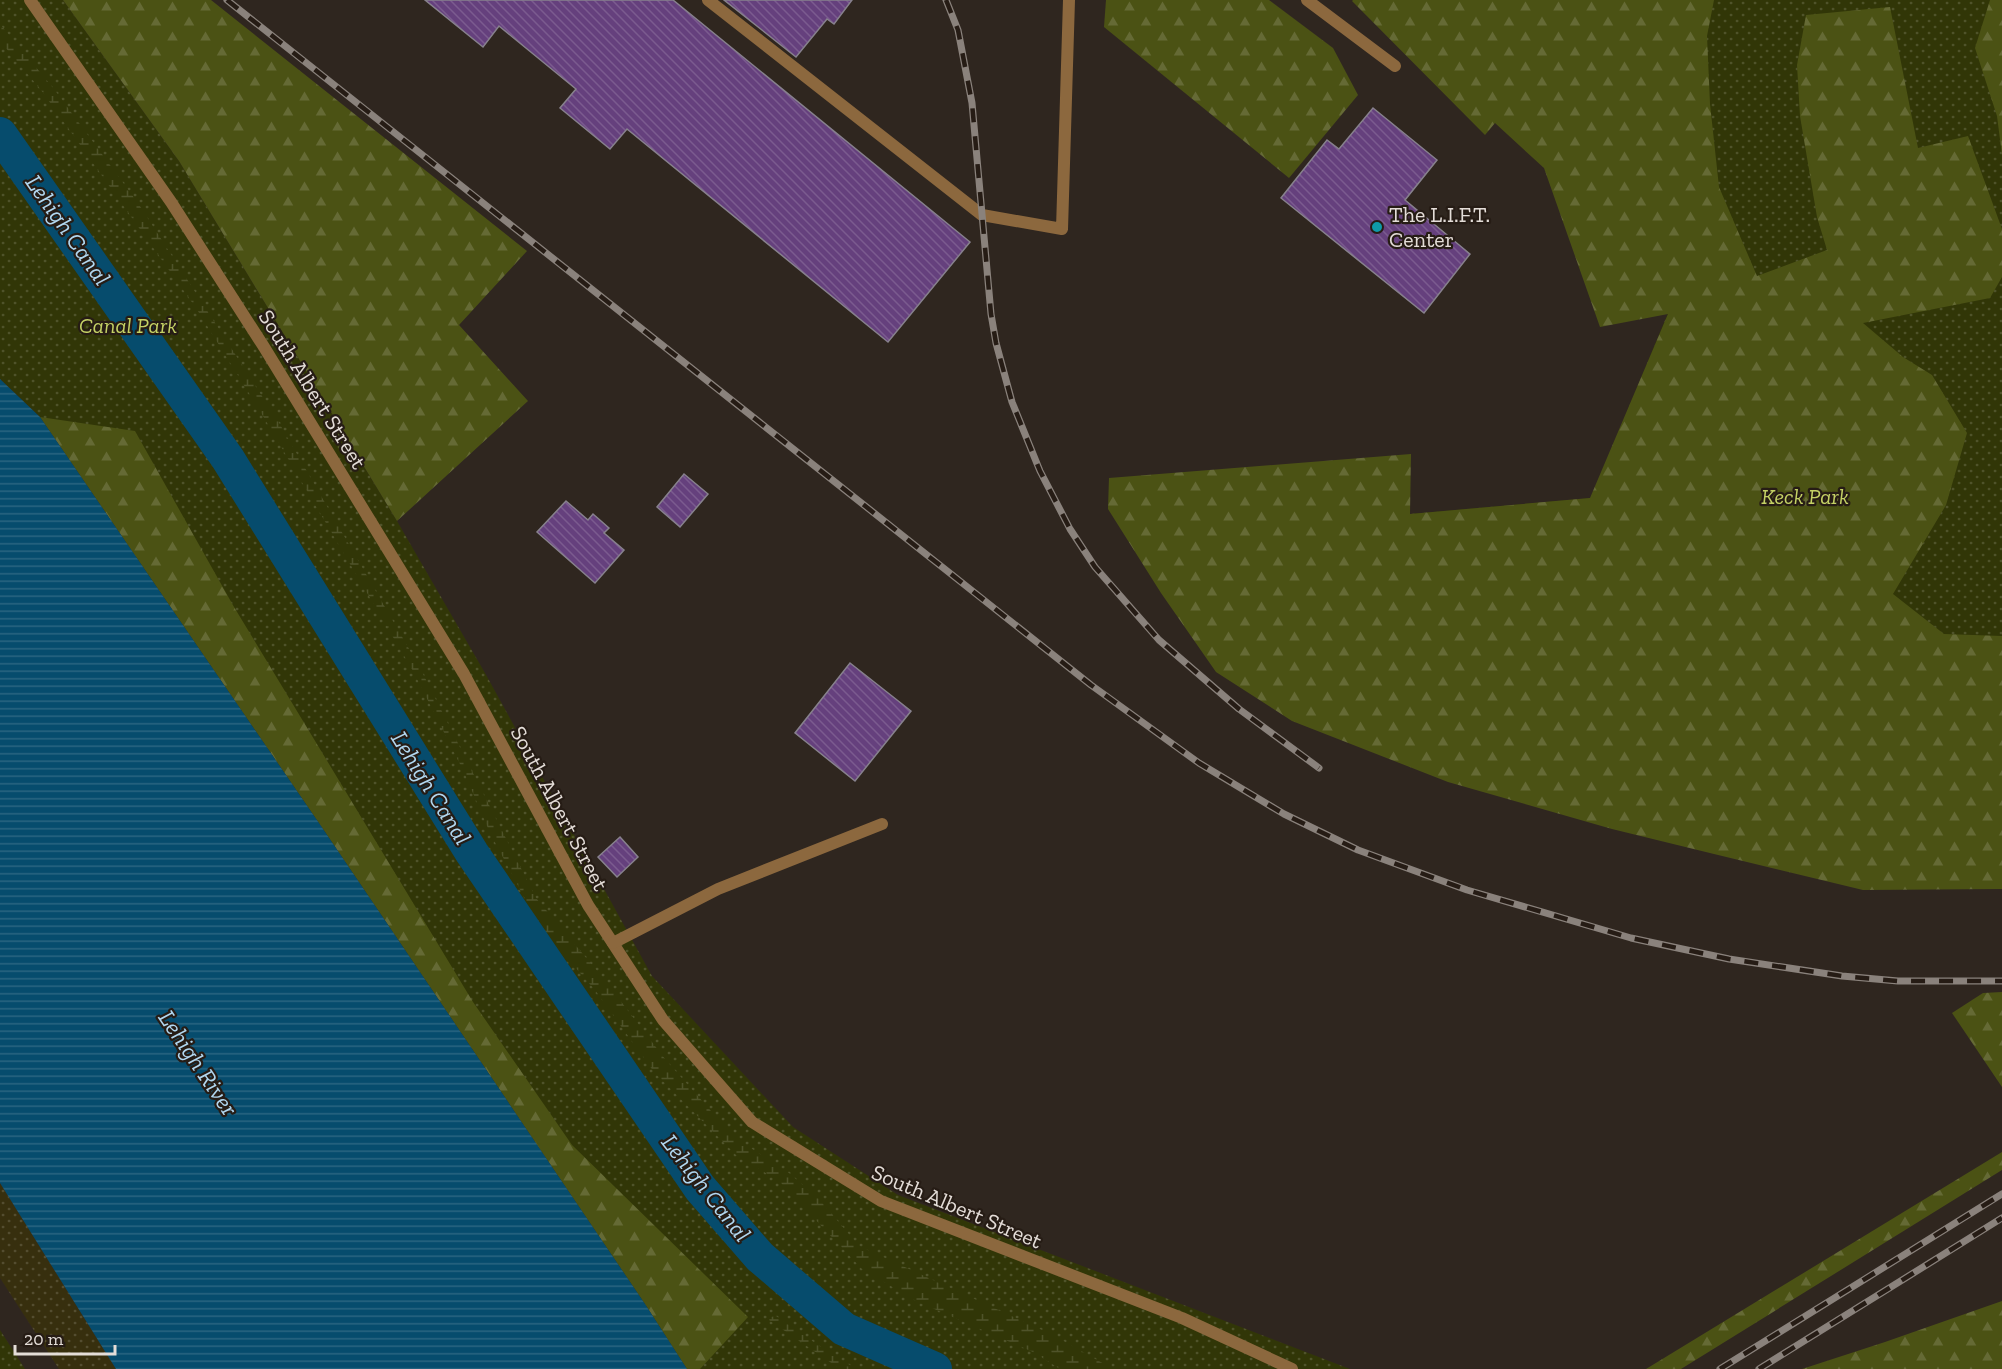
<svg xmlns="http://www.w3.org/2000/svg" width="2002" height="1369" font-family="'Zilla Slab',serif">
	<defs>
		<pattern id="grass-dots" width="8" height="8" patternUnits="userSpaceOnUse" patternTransform="scale(1.5)"><rect width="8" height="8" fill="#313607"/><path d="M2 2h.1M6 6h.1" fill="none" stroke="#4f532a" stroke-width="1.8" stroke-linecap="round"/></pattern>
		<pattern id="forest-firs" width="22" height="20" patternUnits="userSpaceOnUse" patternTransform="scale(1.5)"><rect width="22" height="20" fill="#4b5214"/><path d="M5 1l3.5 6h-7zM16 11l3.5 6h-7z" fill="#656a35"/></pattern>
		<pattern id="wetland-marsh" width="20" height="14" patternUnits="userSpaceOnUse" patternTransform="scale(1.5)"><rect width="20" height="14" fill="#313607"/><path d="M1 5h8M5 5V1M11 12h8M15 12V8" fill="none" stroke="#4f532a"/></pattern>
		<pattern id="sand-dots" width="8" height="8" patternUnits="userSpaceOnUse" patternTransform="scale(1.5)"><rect width="8" height="8" fill="#372f0e"/><path d="M2 2h.1M6 6h.1" fill="none" stroke="#544d30" stroke-width="1.8" stroke-linecap="round"/></pattern>
		<pattern id="water-rules" width="6" height="5" patternUnits="userSpaceOnUse" patternTransform="scale(1.5)"><rect width="6" height="5" fill="#064c6d"/><path d="M0 2.5h6" fill="none" stroke="#2a6581"/></pattern>
		<pattern id="building-back-hatch" width="6" height="6" patternUnits="userSpaceOnUse" patternTransform="scale(1.5)"><rect width="6" height="6" fill="#65407d"/><path d="M-1 5l2 2M0 0l6 6M5-1l2 2" fill="none" stroke="#7b5b8f"/></pattern>
	</defs>
	<rect width="100%" height="100%" fill="#2f261f"/>
	<g fill="url(#grass-dots)">
		<path d="M0 0H63L179 161 397 521 485 673 652 976 793 1127 898 1195 1350 1369H687L645 1304 321 826 40 417 0 379Z"/>
		<path d="M1501 0H2002V666L1410 514 1591 498 1668 313Z"/>
		<path d="M0 1330 25 1369H0Z"/>
	</g>
	<g fill="url(#forest-firs)">
		<path d="M63 0H211L527 251 459 325 528 401 397 521 179 161Z"/>
		<path d="M1106 0H1269L1333 48 1358 95 1289 178 1104 27Z"/>
		<path d="M1353 0H1714L1707 36 1710 104 1719 187 1757 276 1827 250 1817 217 1800 116 1797 65 1806 15 1890 7 1918 148 1968 136 2002 229V277L1990 298 1863 323 1903 357 1932 375 1967 433 1946 505 1893 594 1944 634 2002 636V889L1863 890 1714 854 1612 829 1448 782 1292 721 1216 672 1161 593 1108 509 1109 478 1411 454 1410 514 1590 498 1668 314 1600 327 1544 168 1495 123 1485 135 1352 1Z"/>
		<path d="M1990 0H2002V155L1997 116 1975 48Z"/>
		<path d="M40 417 135 431 234 607 473 1002 572 1145 748 1317 700 1369H687L645 1304 321 826Z"/>
		<path d="M2002 992V1087L1952 1013 1983 993Z"/>
		<path d="M2002 1152V1170L1681 1369H1646Z"/>
		<path d="M2002 1301V1369H1802L1885 1342Z"/>
	</g>
	<g fill="url(#wetland-marsh)">
		<path d="M0 24 54 89 138 203 278 421 420 668 536 898 603 978 665 1059 734 1137 789 1173 819 1199 859 1246 1053 1335 1113 1369H1060L1033 1352 916 1301 862 1269 779 1181 736 1155 654 1072 595 990 540 927 490 833 464 772 413 671 260 411 196 308 41 90 0 41Z"/>
		<path d="M776 1316 834 1356 857 1369H840L769 1320 771 1317Z"/>
	</g>
	<path fill="url(#sand-dots)" d="M0 1183 116 1369H59L0 1278Z"/>
	<path fill="url(#water-rules)" d="M0 379 40 417 321 826 645 1304 687 1369H116L0 1183Z"/>
	<g fill="none" stroke-linecap="round" stroke-linejoin="round">
		<path stroke="#064c6d" stroke-width="34" d="M0 134 228 459 472 853 700 1188 760 1257 844 1329 935 1369"/>
	</g>
	<g fill="url(#building-back-hatch)" stroke="#87818d" stroke-width="1.5">
		<path d="M425 0H673L970 242 888 342 627 129 610 149 560 108 576 89 499 26 483 47Z"/>
		<path d="M724 0H852L834 24 827 19 796 57Z"/>
		<path d="M1373 108 1437 160 1405 200 1470 254 1424 313 1281 198 1327 140 1339 149Z"/>
		<path d="M684 474 708 494 680 527 657 507Z"/>
		<path d="M566 501 588 520 593 514 609 528 604 533 624 550 595 583 537 532Z"/>
		<path d="M850 663 911 711 855 781 795 733Z"/>
		<path d="M620 837 638 857 617 877 598 857Z"/>
	</g>
	<g fill="none" stroke-linecap="round" stroke-linejoin="round">
		<g stroke="#8c683e" stroke-width="12">
			<path d="M30 0 171 202 264 347 464 674 588 905 663 1020 752 1122 881 1201 1182 1318 1292 1369"/>
			<path d="M708 0 982 215 1062 229 1069 0"/>
			<path d="M613 943 718 889 882 824"/>
		</g>
		<path stroke="#8c683e" stroke-width="12" d="M1307 0 1395 66"/>
		<defs>
			<g id="rail">
				<path d="M227 0 1091 685 1199 763 1284 814 1358 850 1467 890 1631 938 1729 959 1842 976 1898 981H2002"/>
				<path d="M946 0 958 30 972 103 991 314 996 343 1012 402 1040 471 1070 529 1095 567 1159 640 1239 709 1319 768"/>
				<path d="M1720 1369 2002 1194"/>
				<path d="M1759 1369 2002 1218"/>
			</g>
		</defs>
		<use href="#rail" stroke="#8a827c" stroke-width="7"/>
		<use href="#rail" stroke="#261c15" stroke-width="4.5" stroke-dasharray="14" stroke-linecap="butt"/>
	</g>
	<circle fill="#0f9aa8" stroke="#261c15" stroke-width="2" cx="1377" cy="227" r="6"/>
	<g text-anchor="middle" stroke-width="4.5" stroke-linejoin="round" paint-order="stroke">
		<g font-size="22" fill="#e4ddd8" stroke="#261c15" text-anchor="start">
			<text x="1389" y="222">The L.I.F.T.<tspan x="1389" dy="25">Center</tspan></text>
		</g>
		<g font-size="22" font-style="italic" fill="#c4d165" stroke="#261c15">
			<text x="128" y="333">Canal Park</text>
			<text x="1805" y="504">Keck Park</text>
		</g>
		<g font-size="22" fill="#e4ddd8" stroke="#261c15">
			<text transform="translate(313 389) rotate(58)" y="8">South Albert Street</text>
			<text transform="translate(560 808) rotate(62)" y="8">South Albert Street</text>
			<text transform="translate(957 1206) rotate(23)" y="8">South Albert Street</text>
		</g>
		<g font-size="24" font-style="italic" fill="#b1d7f0" stroke="#261c15">
			<text transform="translate(68 230) rotate(55)" y="8">Lehigh Canal</text>
			<text transform="translate(431 788) rotate(58)" y="8">Lehigh Canal</text>
			<text transform="translate(198 1063) rotate(56)" y="8">Lehigh River</text>
			<text transform="translate(706 1188) rotate(52)" y="8">Lehigh Canal</text>
		</g>
	</g>
	<path d="M15 1345v9h100v-9" fill="none" stroke="#e4ddd8" stroke-width="3"/>
	<text x="24" y="1345" font-size="18" fill="#e4ddd8" stroke="#261c15" stroke-width="4.5" paint-order="stroke">20 m</text>
</svg>
